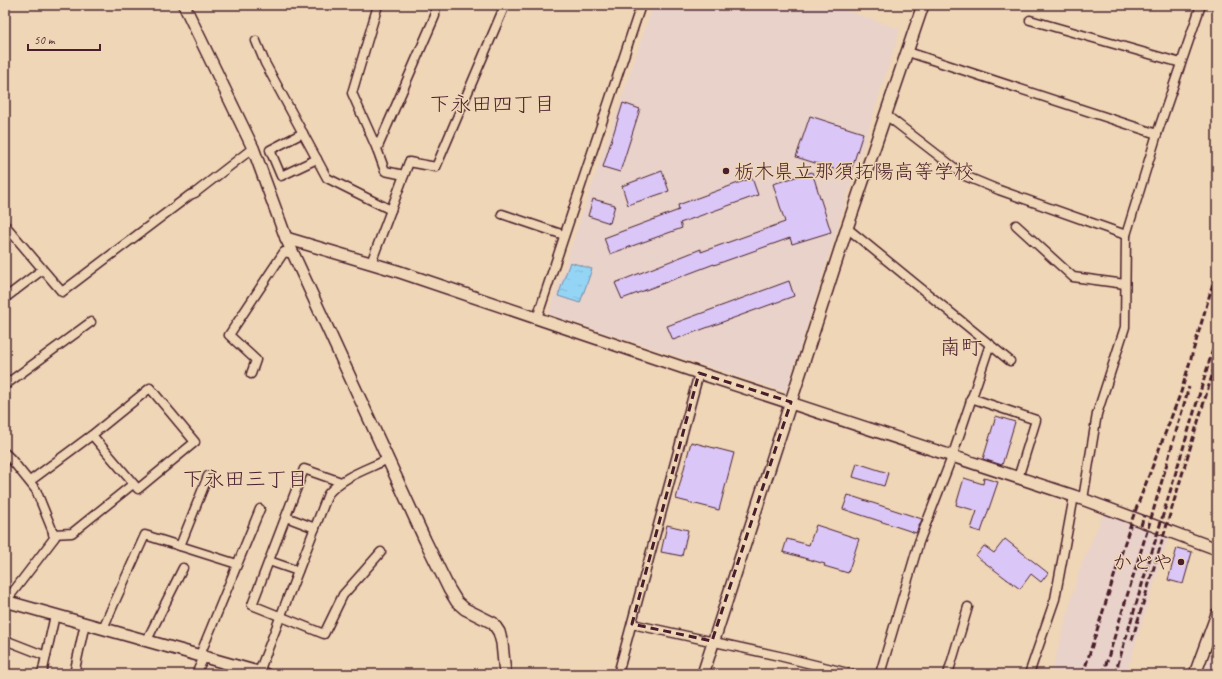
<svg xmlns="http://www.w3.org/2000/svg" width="1222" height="679" font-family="Caveat,'Klee One',sans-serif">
	<defs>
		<pattern id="water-ripples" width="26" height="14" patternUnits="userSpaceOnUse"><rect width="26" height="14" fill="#94d5f6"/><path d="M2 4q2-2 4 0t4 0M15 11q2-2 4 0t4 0" fill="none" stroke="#81b6d3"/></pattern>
	</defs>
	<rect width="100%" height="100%" fill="#efd6b7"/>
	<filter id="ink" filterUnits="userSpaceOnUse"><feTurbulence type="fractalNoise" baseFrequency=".025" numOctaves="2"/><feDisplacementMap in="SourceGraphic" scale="8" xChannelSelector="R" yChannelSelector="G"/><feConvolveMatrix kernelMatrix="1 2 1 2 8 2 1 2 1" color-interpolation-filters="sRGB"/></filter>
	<g filter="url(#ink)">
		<g fill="#e9d2ca">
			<path d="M653 5H830L900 29 786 392 548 314Z"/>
			<path d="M1104 512 1169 536 1126 674H1051L1080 568Z"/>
			<path d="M1211 655 1217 659V674H1204Z"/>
		</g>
		<path fill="url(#water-ripples)" stroke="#768ca5" d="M570 262 592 269 580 303 558 296Z"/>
		<g fill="#dac7f8" stroke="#4a1f2b">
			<path d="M623 103 640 109 620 172 603 167Z"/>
			<path d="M810 116 863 133 850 174 796 157Z"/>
			<path d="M662 171 669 191 628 205 622 186Z"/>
			<path d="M812 172 831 232 792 244 790 238 714 265V264L622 299 615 283 701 249V252L785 222 773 184Z"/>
			<path d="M752 178 758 195 680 223 682 228 610 254 604 238 679 210 678 205Z"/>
			<path d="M593 199 615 205 610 223 588 216Z"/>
			<path d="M789 281 794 296 673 340 667 326Z"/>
			<path d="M996 416 1015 422 1002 465 983 459Z"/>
			<path d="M691 442 734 453 719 510 676 499Z"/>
			<path d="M857 463 888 473 884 486 853 477Z"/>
			<path d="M964 478 983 484 984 478 998 482 981 532 971 529 977 511 956 505Z"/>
			<path d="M848 495 922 519 916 533 843 509Z"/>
			<path d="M667 525 688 530 682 556 661 552Z"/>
			<path d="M816 525 859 539 848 573 824 566 825 564 783 552 787 539 809 545Z"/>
			<path d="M1005 539 1048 573 1041 582 1031 574 1020 589 976 556 984 546 994 553Z"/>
			<path d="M1177 548 1192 552 1183 584 1168 580Z"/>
		</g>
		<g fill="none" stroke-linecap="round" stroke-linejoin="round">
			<defs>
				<g id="street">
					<path d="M378 5 352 93 377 149 385 171 404 175"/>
					<path d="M1030 20 1181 63"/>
					<path d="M256 41 265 63 327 178 391 210"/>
					<path d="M908 52 1157 134"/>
					<path d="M886 115 965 176 999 190 1126 235"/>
					<path d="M303 133 270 150 281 176 317 159"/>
					<path d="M377 149 435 16V5"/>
					<path d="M502 214 564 235"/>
					<path d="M5 225 62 292 190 195 195 193 253 148"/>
					<path d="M1016 225 1073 277 1125 284"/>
					<path d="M847 228 1010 361"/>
					<path d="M371 263 409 162 436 167 505 5"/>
					<path d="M5 298 42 270"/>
					<path d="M537 318 641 5"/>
					<path d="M251 374 256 360 229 335 284 252 294 254"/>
					<path d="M5 385 91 322"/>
					<path d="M971 398 1036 420 1018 478"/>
					<path d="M5 453 11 459 36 490 55 537 6 601"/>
					<path d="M30 481 92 435 150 388 195 442 138 489 92 435"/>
					<path d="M341 482 304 469 252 605 324 634 343 595 381 552"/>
					<path d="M1083 499 1097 414 1125 327 1126 235 1157 134 1201 5"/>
					<path d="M286 517 315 528"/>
					<path d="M53 534 72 533 133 484"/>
					<path d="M180 546 208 476"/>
					<path d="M269 561 298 571"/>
					<path d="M632 624 779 656 852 674"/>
					<path d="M103 628 145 535 237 564"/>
					<path d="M5 640 46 656"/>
					<path d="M147 640 183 568"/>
					<path d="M200 655 260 509"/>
					<path d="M259 672 328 494C343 476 368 469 388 459"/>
					<path d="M42 674 55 615"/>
					<path d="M74 674 85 623"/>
					<path d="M196 674 204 657"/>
					<path d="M618 674 699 373"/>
					<path d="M880 674 919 542 952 457 990 344"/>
					<path d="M948 674 968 607"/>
					<path d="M1029 674 1055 599 1074 496"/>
				</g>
				<g id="secondary">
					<path d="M184 5 253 148 286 238 425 540 449 589 457 602 465 609 493 623 499 632 502 643 505 674"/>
					<path d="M286 238 397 271 699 373 1074 496 1217 549"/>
					<path d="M5 601 265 674"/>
					<path d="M703 674 847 228 923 5"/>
					<path d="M1195 674 1217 614"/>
				</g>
			</defs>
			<use href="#street" stroke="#4a1f2b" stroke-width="11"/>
			<use href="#secondary" stroke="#4a1f2b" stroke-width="14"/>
			<use href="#street" stroke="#efd6b7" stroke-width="8"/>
			<use href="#secondary" stroke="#efd6b7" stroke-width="11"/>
			<g stroke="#4a1f2b" stroke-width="3" stroke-dasharray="6 3" stroke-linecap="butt">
				<path d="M1141 526 1144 515"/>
				<path d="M1132 640 1217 359"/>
				<path d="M1083 674 1133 517 1181 392 1217 270"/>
				<path d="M1103 674 1152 515 1189 387"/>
				<path d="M1115 674 1217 336"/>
			</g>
		</g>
	</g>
	<path fill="none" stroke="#4a1f2b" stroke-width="3" stroke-dasharray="8 5" stroke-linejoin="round" d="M699 373 791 402 712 641 632 624Z"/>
	<g fill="#4a1f2b" stroke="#efd6b7" stroke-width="1.5">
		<circle cx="726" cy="171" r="4"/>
		<circle cx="1181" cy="562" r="4"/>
	</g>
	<g text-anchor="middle" stroke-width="3" stroke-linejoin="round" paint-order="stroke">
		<g font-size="20" fill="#4a1f2b" stroke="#efd6b7" text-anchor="start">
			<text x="734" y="178">栃木県立那須拓陽高等学校</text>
			<text x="1173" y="569" text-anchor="end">かどや</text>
		</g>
		<g font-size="21" fill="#4a1f2b" stroke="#efd6b7">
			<text x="492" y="111">下永田四丁目</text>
			<text x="961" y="354">南町</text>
			<text x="245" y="486">下永田三丁目</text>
		</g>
	</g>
	<rect width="1222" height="679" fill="none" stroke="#efd6b7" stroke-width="20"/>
	<rect x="10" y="10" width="1202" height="659" fill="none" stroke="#4a1f2b" stroke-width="1.5" filter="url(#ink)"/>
	<path d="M28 44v6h72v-6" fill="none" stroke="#4a1f2b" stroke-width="2"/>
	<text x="34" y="44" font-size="12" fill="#4a1f2b" stroke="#efd6b7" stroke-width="3" paint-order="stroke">50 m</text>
</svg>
